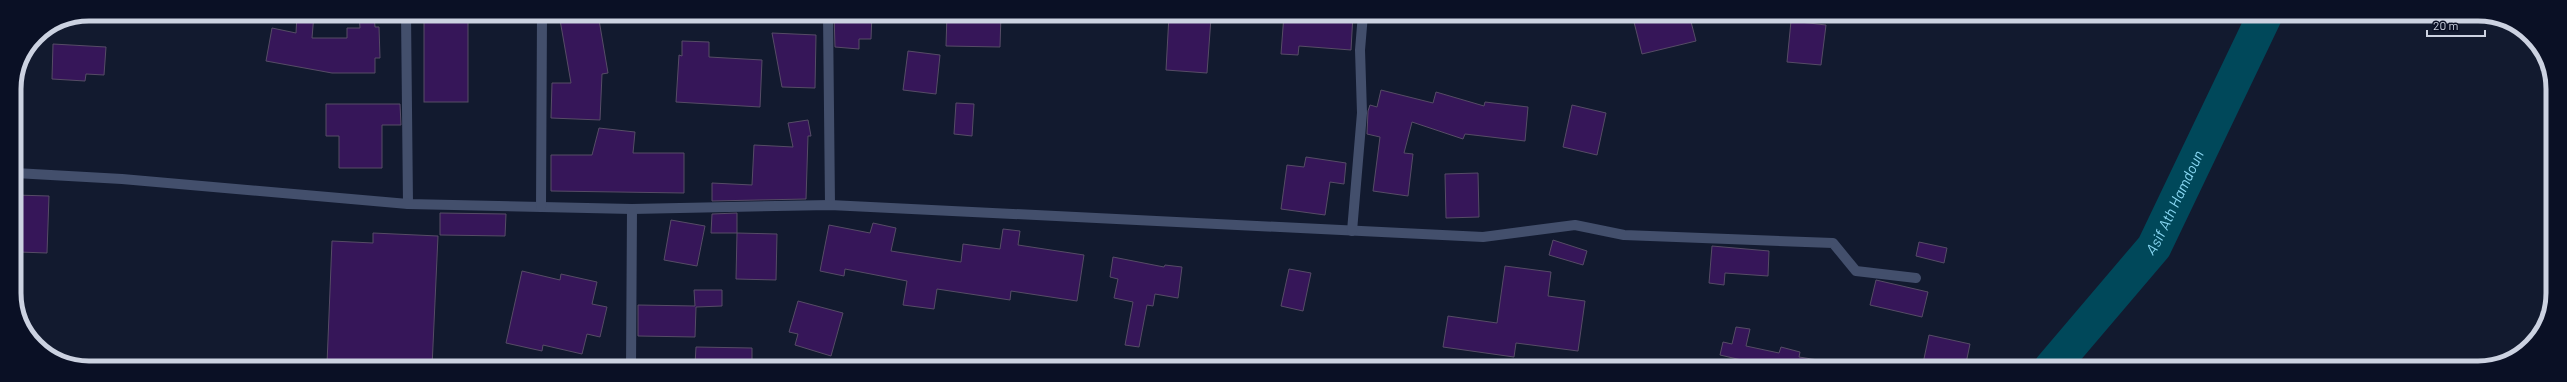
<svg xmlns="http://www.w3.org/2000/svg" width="2567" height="382" font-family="Barlow,sans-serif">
	<rect width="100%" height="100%" fill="#121a2f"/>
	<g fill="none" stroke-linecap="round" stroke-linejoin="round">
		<path stroke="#00485a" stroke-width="35" id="s1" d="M2051 368 2154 247 2265 15"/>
	</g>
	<g fill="#361659" stroke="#564c66">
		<path d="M297 14H314L312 38H347V28H360L359 14H374L375 27H379L380 58H375V73H332L266 61 272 28 296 33Z"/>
		<rect x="424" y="14" width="44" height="88"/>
		<path d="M559 14H598L608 73 602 74 600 120 551 118 552 83H571Z"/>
		<path d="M834 14H872L871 39H859V49L835 47Z"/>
		<path d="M947 14H1001L1000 47 946 46Z"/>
		<path d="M1284 14H1353L1351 50 1299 46 1298 55 1281 54Z"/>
		<path d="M1632 14H1689L1696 41 1642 54Z"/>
		<path d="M1169 15 1211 18 1207 73 1166 70Z"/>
		<path d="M1791 21 1826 25 1821 65 1787 62Z"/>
		<path d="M772 33 816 35 815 88 782 87Z"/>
		<path d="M682 41 709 42V57L762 60 760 107 676 102 679 55 682 56Z"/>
		<path d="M53 44 106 47 104 75 86 74 85 81 52 79Z"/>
		<path d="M908 51 940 55 936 94 903 90Z"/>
		<path d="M1381 90 1433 103 1436 92 1484 106 1485 102 1528 107 1525 141 1465 134 1463 139 1412 122 1404 153 1413 154 1408 196 1373 191 1380 137 1367 134 1368 111 1370 105 1377 107Z"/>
		<path d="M956 103 974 104 972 136 954 134Z"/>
		<path d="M326 104H400L401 125H382V168H339V136H326Z"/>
		<path d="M1572 105 1606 113 1597 155 1563 147Z"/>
		<path d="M808 120 811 136H808L806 199 712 201V183L752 185 754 145 793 147 788 123Z"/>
		<path d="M599 128 635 132 633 153H684V193L551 191V155H592Z"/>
		<path d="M1306 157 1346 163 1344 184 1330 182 1325 215 1281 209 1287 165 1304 167Z"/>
		<path d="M1478 173 1479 217 1446 218 1445 174Z"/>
		<path d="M15 195 49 196 47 253 19 252V237H16Z"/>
		<path d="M440 213 506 214 505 236 440 235Z"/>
		<path d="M737 213V233H711L712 214Z"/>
		<path d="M671 220 705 226 697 266 664 260Z"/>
		<path d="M873 223 896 228 891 251 961 262 963 244 1000 249 1003 229 1020 231 1018 245 1084 255 1077 301 1011 291 1010 300 937 289 934 309 903 305 907 281 845 269 844 276 820 271 829 225 870 233Z"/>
		<path d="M373 233 438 236 432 367 327 364 332 241 373 243Z"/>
		<path d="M737 233 777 234 776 280 736 279Z"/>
		<path d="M1553 240 1587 251 1583 265 1549 255Z"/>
		<path d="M1919 242 1947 248 1944 263 1916 256Z"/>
		<path d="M1712 246 1769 251 1768 276 1725 273 1724 285 1709 283Z"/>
		<path d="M1113 257 1164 267 1165 265 1182 267 1178 298 1155 294 1153 306 1147 305 1139 347 1125 345 1133 302 1114 298 1118 279 1110 277Z"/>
		<path d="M1505 266 1551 272 1548 296 1585 301 1578 351 1516 343 1514 357 1443 347 1448 316 1497 323Z"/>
		<path d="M1289 269 1311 273 1303 311 1281 306Z"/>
		<path d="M522 271 560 280 561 274 597 282 592 304 607 307 600 337 587 334 582 354 543 345 542 351 506 343Z"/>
		<path d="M1876 280 1928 292 1922 317 1870 305Z"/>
		<path d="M694 290H722V306L696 307 695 337 638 336V305L695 306Z"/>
		<path d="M798 301 843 313 831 356 795 345 798 334 789 332Z"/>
		<path d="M1736 327 1750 329 1746 346 1779 353 1781 347 1800 352 1799 357 1818 360V368H1776L1720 355 1723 342 1732 344Z"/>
		<path d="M1929 335 1970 344 1965 368H1922Z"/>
		<path d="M696 347 752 348V368H706V365L695 364Z"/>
	</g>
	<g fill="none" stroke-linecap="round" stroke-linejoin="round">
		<g stroke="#434f6c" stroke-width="10">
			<path d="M406 14 408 204"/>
			<path d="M828 14 830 205"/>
			<path d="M15 173 122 179 408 204 632 209 830 205 1483 237 1575 225 1624 235 1833 243 1856 271 1916 278"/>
			<path d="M541 207 542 14"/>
			<path d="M1352 231 1362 113 1360 50 1363 14"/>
			<path d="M631 368 632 209"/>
		</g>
	</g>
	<g text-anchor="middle" stroke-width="4" stroke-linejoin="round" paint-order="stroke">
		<g font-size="15" font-style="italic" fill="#89d8f4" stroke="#0a1025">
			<text dy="5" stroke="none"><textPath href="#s1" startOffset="208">Asif Ath Hamdoun</textPath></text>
		</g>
	</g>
	<path d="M0 0H2567V382H0ZM89 21H2478A68 68 0 0 1 2546 89V293A68 68 0 0 1 2478 361H89A68 68 0 0 1 21 293V89A68 68 0 0 1 89 21Z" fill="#0a1025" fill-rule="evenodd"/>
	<path fill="none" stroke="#ccd2e1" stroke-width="5" d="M89 21H2478A68 68 0 0 1 2546 89V293A68 68 0 0 1 2478 361H89A68 68 0 0 1 21 293V89A68 68 0 0 1 89 21Z"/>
	<path d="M2427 30v6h58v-6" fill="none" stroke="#ccd2e1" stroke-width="2"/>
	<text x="2433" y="30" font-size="12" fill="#ccd2e1" stroke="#0a1025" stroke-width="3" paint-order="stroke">20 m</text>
</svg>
